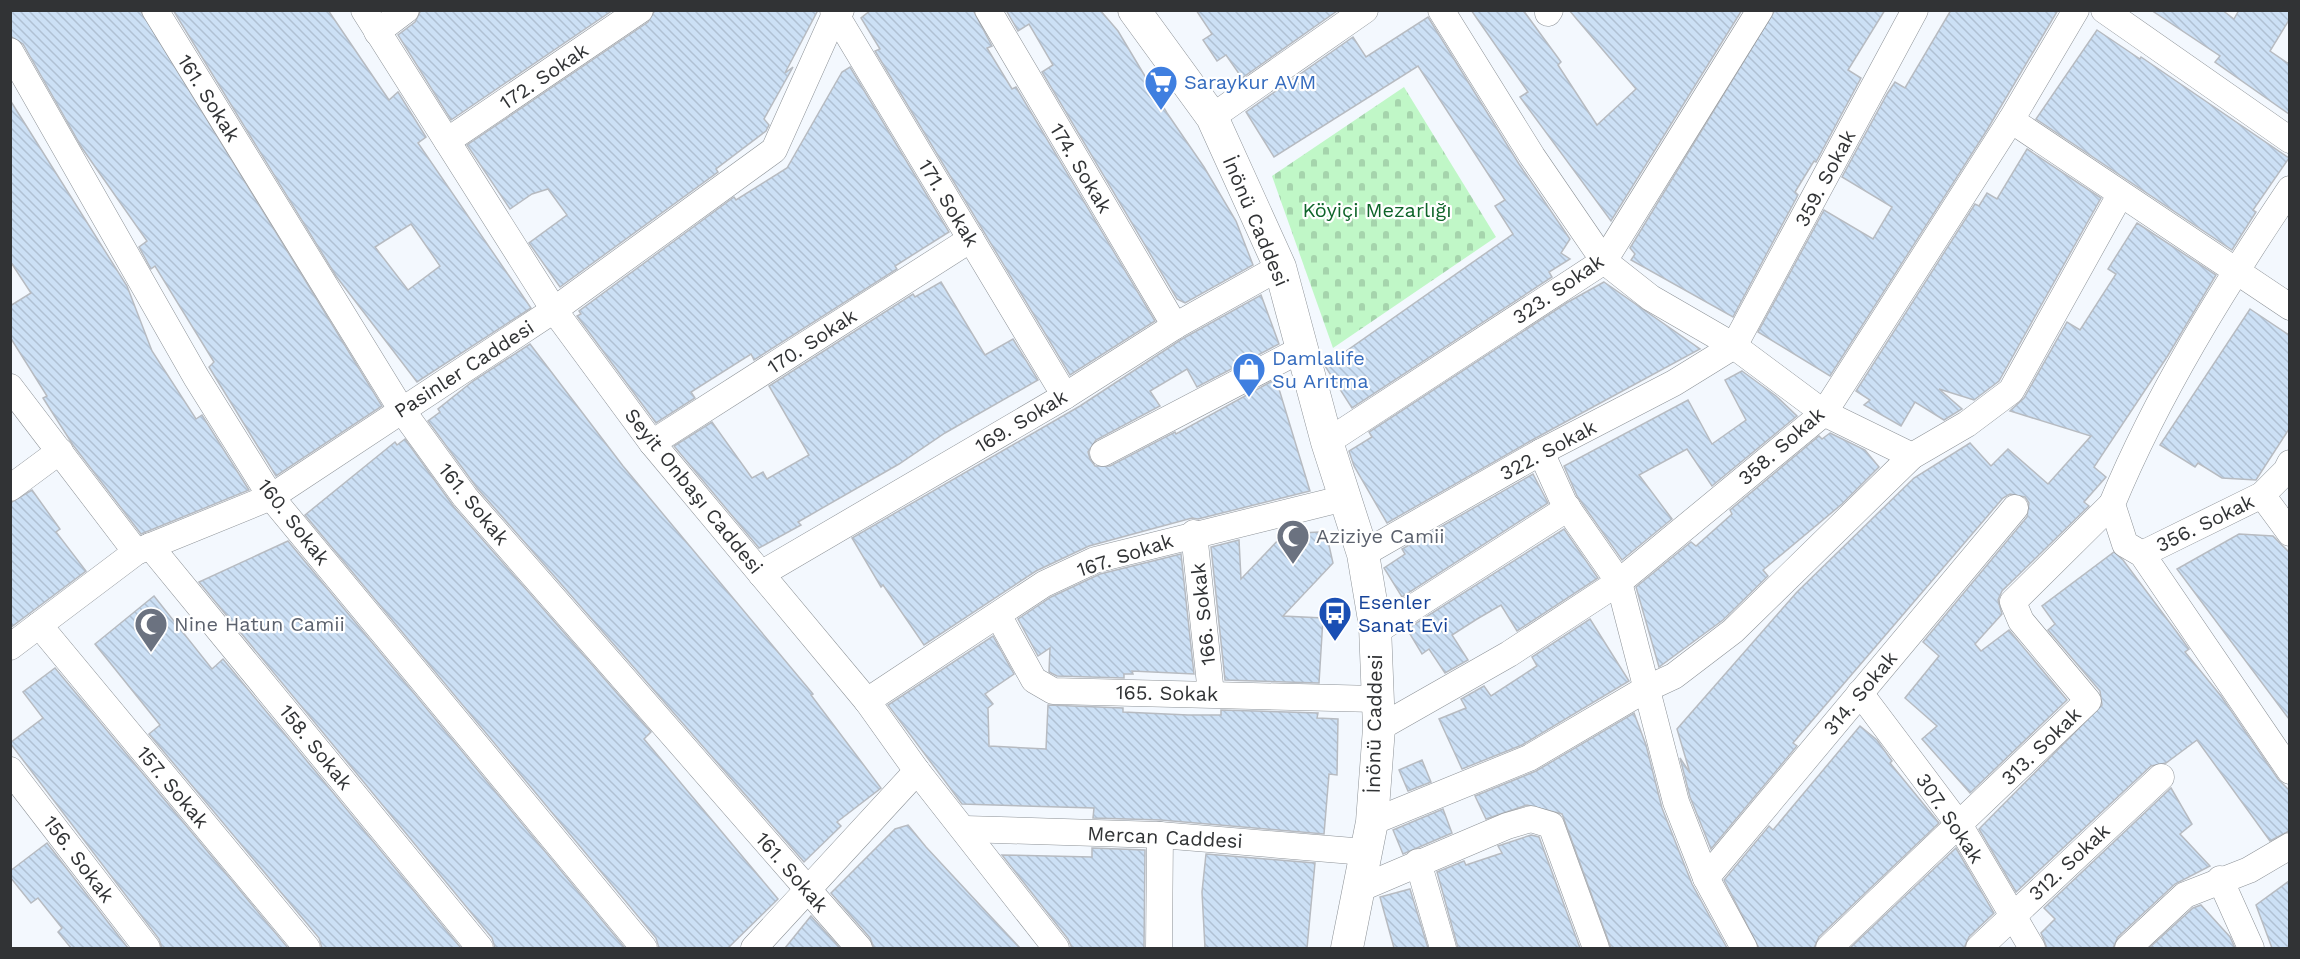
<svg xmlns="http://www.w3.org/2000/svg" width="2300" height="959" font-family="'Work Sans',sans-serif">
	<defs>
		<pattern id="cemetery-stones" width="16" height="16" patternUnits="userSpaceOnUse" patternTransform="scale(1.5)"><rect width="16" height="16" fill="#c0f7c7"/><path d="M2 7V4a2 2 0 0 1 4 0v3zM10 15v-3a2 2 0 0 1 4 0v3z" fill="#a5d4ac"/></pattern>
		<pattern id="building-back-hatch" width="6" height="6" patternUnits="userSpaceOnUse" patternTransform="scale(1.5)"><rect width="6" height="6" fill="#cce0f5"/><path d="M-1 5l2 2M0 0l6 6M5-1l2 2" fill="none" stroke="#b0c1d3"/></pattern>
	</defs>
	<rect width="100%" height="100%" fill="#f3f8fe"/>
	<path fill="url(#cemetery-stones)" d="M1404 87 1496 237 1333 348 1272 176Z"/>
	<g fill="url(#building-back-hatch)" stroke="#b7bbc1" stroke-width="1.5" fill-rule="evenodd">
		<path d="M10 10H140L382 406 276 476 209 367 214 362 155 266 151 269 139 247 147 241 82 148 23 44 10 36Z"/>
		<path d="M173 10H328L389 100 398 92 426 137 418 143 531 308 417 382 336 276ZM411 224 440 266 408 290 375 247Z"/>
		<path d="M421 10H613L451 120 398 35 415 22Z"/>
		<path d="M655 10H818L785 73 793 67 764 119 769 125 766 131 716 169 718 172 560 287 529 243 567 215 548 189 532 194 510 209 467 145 648 22Z"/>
		<path d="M871 10H973L992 46 987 48 1012 89 1016 87 1155 321 1070 375 875 51 880 49 861 18Z"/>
		<path d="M1006 10H1100L1118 31 1167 113 1204 167 1236 221 1253 265 1185 303 1177 299 1042 72 1053 65 1029 24 1018 31Z"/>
		<path d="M1196 10H1336L1337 11 1242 78 1226 55 1217 61 1203 40 1212 34Z"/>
		<path d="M1471 10H1523L1561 62 1558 65 1597 125 1636 89 1569 10H1742L1611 221 1520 97 1528 92Z"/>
		<path d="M1775 10H1885L1848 70 1861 78 1816 162 1814 161 1795 192 1798 195 1733 317 1631 260 1635 254 1630 248Z"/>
		<path d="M1951 10H2058L1987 130 1830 376 1758 332 1824 210 1873 239 1892 207 1842 177 1887 94 1895 82 1905 88Z"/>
		<path d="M2151 10H2222L2234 19 2239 10H2289V20L2270 51 2289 64V114L2215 62 2220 56Z"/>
		<path d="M1428 17 1519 164 1570 239 1561 253 1570 259 1549 272 1552 277 1352 408 1325 366 1513 234 1495 206 1505 200 1418 66 1274 157 1246 112 1353 37 1366 57Z"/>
		<path d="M2097 30 2140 59 2141 57 2289 158 2253 210 2256 212 2232 250 2036 119Z"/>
		<path d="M850 67 949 232 895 266 897 269 754 360 751 354 691 392 695 398 656 423 577 316 581 314 579 311 734 197 736 200 787 168 842 72Z"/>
		<path d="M10 100 127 286 152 351 196 419 202 415 249 490 141 534 73 445 43 398 47 396 10 337V306L31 293 10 261Z"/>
		<path d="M2027 149 2101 198 1999 381 1974 400 1939 389 1962 409 1944 420 1915 402 1901 426 1864 405 1870 400 1856 391 1975 204 1979 206 1987 193 1997 199Z"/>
		<path d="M2137 223 2216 275 2167 357 2094 467 2106 477 2084 502 2089 506 2002 591 1998 600 2002 614 1975 644 1981 651 2009 630 2067 700 1970 793 1922 739 1937 726 1905 698 1939 656 1923 642 2027 517 2029 503 2025 497 2010 494 2003 498 1793 743 1797 746 1711 849 1690 797 1680 758 1690 773 1677 729 1797 592 1914 478 1970 443 1991 466 2008 449 2048 484 2091 436 2010 411 2024 398 2067 322 2080 330 2116 274 2108 269Z"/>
		<path d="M941 282 985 355 1013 339 1038 380 945 433 899 464 798 522 801 525 759 548 674 446 712 422 752 478 763 472 767 479 809 455 769 386 913 294 915 297Z"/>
		<path d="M1604 282 1700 349 1534 439 1387 523 1354 466 1349 451 1372 437 1369 432 1568 302Z"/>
		<path d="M1261 295 1279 344 1197 387 1187 369 1150 391 1160 406 1096 440 1088 452 1090 459 1095 466H1110L1175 432 1176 434 1276 379 1310 491 1198 519 1192 518 1089 546 1036 571 924 645 883 585 881 587 852 538 1080 406 1182 339Z"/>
		<path d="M2250 309 2289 335V429L2256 480 2222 478 2198 463 2195 467 2160 445Z"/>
		<path d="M530 344 623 466 813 694 811 695 881 788 837 822 841 826 804 862 477 488 428 421 440 412 438 409 473 381Z"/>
		<path d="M1742 371 1776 396 1797 416 1712 486 1687 449 1639 475 1672 519 1622 560 1577 496 1564 466 1688 400 1712 444 1746 420 1725 380Z"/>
		<path d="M1830 433 1865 450 1879 467 1842 504 1763 570 1768 576 1723 620 1659 667 1636 587 1691 542 1696 546 1732 514 1730 510 1819 436 1822 439Z"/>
		<path d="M405 439 454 507 651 732 644 739 778 899 728 948H659L656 938 305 515 395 442 397 445Z"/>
		<path d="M1533 474 1548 503 1402 597 1384 568 1405 554 1402 549Z"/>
		<path d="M32 490 60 529 56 532 86 571 10 628V503Z"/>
		<path d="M1564 529 1598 578 1517 631 1501 605 1477 619 1452 635 1468 660 1445 673 1429 649 1422 654 1407 629Z"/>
		<path d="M1319 532 1328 541 1333 563 1283 616 1323 618 1319 683 1225 680 1211 547 1239 540 1241 579 1284 534Z"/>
		<path d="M2239 534 2273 536 2289 552V719L2177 569Z"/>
		<path d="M288 541 625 948H495L492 938 199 582Z"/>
		<path d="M2114 552 2123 560 2176 631 2189 649 2185 652 2221 696 2278 779 2289 790V831L2270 841 2197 740 2166 763 2151 766 2016 892 1979 829 2102 705 2100 691 2048 630 2055 624 2042 606Z"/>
		<path d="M1181 554 1194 674 1132 671 1133 674H1124V678L1057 676 1049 672 1050 648 1038 656 1018 619 1051 597 1100 574Z"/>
		<path d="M154 596 212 669 223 659 461 948H322L319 938 149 734 160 725 95 644Z"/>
		<path d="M1590 619 1629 681 1522 745 1462 769 1439 719 1466 708 1461 699 1484 686 1491 696 1537 666 1532 657Z"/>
		<path d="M993 636 1014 674 985 694 993 704 988 708 989 746 1046 749 1048 705 1123 708V712L1188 715H1221V710L1318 713 1317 718 1338 719 1337 775 1329 774 1324 834 1161 820 1093 818 1094 808 962 804 888 705Z"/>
		<path d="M55 668 288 948H162L159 939 10 743 43 718 23 692Z"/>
		<path d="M1634 713 1646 745 1662 808 1692 884 1727 948H1611L1562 814 1527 805 1486 819 1475 796 1536 771Z"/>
		<path d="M1860 726 1877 740 1892 761 1890 763 1939 823 1819 937 1814 948H1759L1724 880 1769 826 1773 830Z"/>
		<path d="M1422 760 1431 782 1408 791 1399 770Z"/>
		<path d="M2171 788 2192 824 2180 834 2210 866 2175 884 2118 937 2113 948H2047L2041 933 2055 919 2044 908Z"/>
		<path d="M1443 809 1452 833 1403 854 1393 830Z"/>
		<path d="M908 825 926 847 1020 948H874L870 938 831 893 895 829Z"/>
		<path d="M1531 835 1539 837 1580 948H1458L1437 872 1464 861 1466 865 1502 853 1498 846Z"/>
		<path d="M47 843 128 948H71L58 932 62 928 38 898 31 903 10 877V871Z"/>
		<path d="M1092 848 1145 850 1144 948H1072L1068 939 1002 855 1092 857Z"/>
		<path d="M1956 848 1994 913 1969 937 1964 948H1850Z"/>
		<path d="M1206 854 1315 863 1307 948H1205L1202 892Z"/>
		<path d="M2289 881V948H2272L2256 905Z"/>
		<path d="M1410 889 1428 948H1394L1380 897Z"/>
		<path d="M2201 905 2230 937 2235 948H2149L2193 908Z"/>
		<path d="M811 916 840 948H785Z"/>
	</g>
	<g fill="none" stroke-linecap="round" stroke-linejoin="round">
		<defs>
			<g id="minor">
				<path d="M155 10 401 409 465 497 859 948"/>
				<path d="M364 10 554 310 652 443 867 701 917 771 1056 948"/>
				<path d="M833 10 1065 396"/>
				<path d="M988 10 1175 326"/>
				<path d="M1441 10 1532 156 1604 261 1651 298 1734 346 1824 413 1912 456"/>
				<path d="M2104 10 2290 140"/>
				<path d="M1548 13 1550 10"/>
				<path d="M377 32 406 10"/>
				<path d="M10 51 196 377 271 497 644 948"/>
				<path d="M1212 117 1365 10"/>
				<path d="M2011 120 2290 307"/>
				<path d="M447 141 640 10"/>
				<path d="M2290 189C2223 289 2158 393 2112 504L2125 544 2142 554 2290 771"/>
				<path d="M10 387 136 552"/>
				<path d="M1327 442 1604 261 1760 10"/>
				<path d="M652 443 971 239"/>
				<path d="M1541 452 1564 503 1619 582 1676 802 1706 878 1744 948"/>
				<path d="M1103 453 1302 349"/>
				<path d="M10 488 60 451"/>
				<path d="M2262 495 2290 533"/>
				<path d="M1194 533 1211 694"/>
				<path d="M150 546 480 948"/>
				<path d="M1363 554 1541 452 1674 383 1734 346 1915 10"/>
				<path d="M2142 554 2262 495 2286 471 2290 463"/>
				<path d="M761 574 1065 396 1175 326 1280 267"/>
				<path d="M998 615 1034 680 1053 691 1376 699"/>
				<path d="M39 625 307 948"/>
				<path d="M1375 632 1568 508"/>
				<path d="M10 647 136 552 271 497 554 310 774 150 835 14 841 10"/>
				<path d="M1860 693 1960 826 2032 948"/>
				<path d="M867 701 1044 584 1095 560 1345 498"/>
				<path d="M1379 728 1509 654 1619 582 1824 413 2011 120 2076 10"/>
				<path d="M10 770 147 948"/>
				<path d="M1372 822 1529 758 1646 689 1674 676 1733 631 1912 456 1967 424 2011 391 2120 195"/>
				<path d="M965 829 1160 835 1365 852"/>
				<path d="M1418 862 1443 948"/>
				<path d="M1706 878 2015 508"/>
				<path d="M2220 879 2251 948"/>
				<path d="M1359 889 1507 826 1531 819 1551 825 1596 948"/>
				<path d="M754 948 917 771"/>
				<path d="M1159 948 1160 835"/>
				<path d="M1829 948 2088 701 2021 621 2013 602 2112 504"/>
				<path d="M1979 948 2161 777"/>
				<path d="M2128 948 2185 895 2249 870 2290 846"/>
			</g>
			<path id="major" d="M1134 10 1212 117 1280 267 1327 442 1363 554 1375 626 1379 728 1372 822 1347 948"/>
		</defs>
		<use href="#minor" stroke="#8d9297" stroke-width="27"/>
		<use href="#major" stroke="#8d9297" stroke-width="33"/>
		<use href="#minor" stroke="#fff" stroke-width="26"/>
		<use href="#major" stroke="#fff" stroke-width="32"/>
	</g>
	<defs>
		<symbol id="supermarket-pin" viewBox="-11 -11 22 30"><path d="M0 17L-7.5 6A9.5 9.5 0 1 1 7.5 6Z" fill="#3f7fe0" stroke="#fff"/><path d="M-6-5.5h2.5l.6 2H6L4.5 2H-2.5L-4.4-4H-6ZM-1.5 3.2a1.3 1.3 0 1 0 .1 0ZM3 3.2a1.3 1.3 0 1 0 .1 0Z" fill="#fff"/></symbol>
		<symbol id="shop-pin" viewBox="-11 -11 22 30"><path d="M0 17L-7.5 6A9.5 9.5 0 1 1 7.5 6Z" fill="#3f7fe0" stroke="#fff"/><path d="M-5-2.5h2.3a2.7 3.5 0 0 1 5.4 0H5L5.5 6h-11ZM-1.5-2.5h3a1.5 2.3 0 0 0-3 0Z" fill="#fff"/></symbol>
		<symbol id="mosque-pin" viewBox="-11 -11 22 30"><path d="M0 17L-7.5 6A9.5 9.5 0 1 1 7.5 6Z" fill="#6b7280" stroke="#fff"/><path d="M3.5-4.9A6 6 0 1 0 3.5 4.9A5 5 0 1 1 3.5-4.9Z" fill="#fff"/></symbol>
		<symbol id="bus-pin" viewBox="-11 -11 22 30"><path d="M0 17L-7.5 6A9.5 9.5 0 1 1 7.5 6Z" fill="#1a4fb4" stroke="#fff"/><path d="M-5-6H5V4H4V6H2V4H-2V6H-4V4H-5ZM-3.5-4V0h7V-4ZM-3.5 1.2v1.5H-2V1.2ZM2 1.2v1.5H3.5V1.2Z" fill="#fff"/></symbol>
	</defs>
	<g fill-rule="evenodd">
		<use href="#supermarket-pin" x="1142" y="63" width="38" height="52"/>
		<use href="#shop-pin" x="1230" y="350" width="38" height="52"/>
		<use href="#mosque-pin" x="1274" y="517" width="38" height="52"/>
		<use href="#bus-pin" x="1316" y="594" width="38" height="52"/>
		<use href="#mosque-pin" x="132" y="605" width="38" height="52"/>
	</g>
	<g text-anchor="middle" stroke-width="4.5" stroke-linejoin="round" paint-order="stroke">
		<g font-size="20" fill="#313335" stroke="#fff">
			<text transform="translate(544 76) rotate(-34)" y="7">172. Sokak</text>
			<text transform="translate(209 98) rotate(58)" y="7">161. Sokak</text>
			<text transform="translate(1081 168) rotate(59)" y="7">174. Sokak</text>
			<text transform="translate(1825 178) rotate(-62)" y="7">359. Sokak</text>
			<text transform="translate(949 203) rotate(59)" y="7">171. Sokak</text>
			<text transform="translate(1256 221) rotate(67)" y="7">İnönü Caddesi</text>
			<text transform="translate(1558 289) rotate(-35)" y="7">323. Sokak</text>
			<text transform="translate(812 341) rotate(-33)" y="7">170. Sokak</text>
			<text transform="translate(464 369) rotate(-33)" y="7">Pasinler Caddesi</text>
			<text transform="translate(1021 421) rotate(-31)" y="7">169. Sokak</text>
			<text transform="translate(1781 446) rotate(-41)" y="7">358. Sokak</text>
			<text transform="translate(1548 450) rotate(-28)" y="7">322. Sokak</text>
			<text transform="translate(694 491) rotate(51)" y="7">Seyit Onbaşı Caddesi</text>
			<text transform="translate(474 504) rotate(51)" y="7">161. Sokak</text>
			<text transform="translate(294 522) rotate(52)" y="7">160. Sokak</text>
			<text transform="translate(2205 523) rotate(-26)" y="7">356. Sokak</text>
			<text transform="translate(1125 555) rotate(-18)" y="7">167. Sokak</text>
			<text transform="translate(1203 614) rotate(-96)" y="7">166. Sokak</text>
			<text transform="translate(1167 693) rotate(1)" y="7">165. Sokak</text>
			<text transform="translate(1860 693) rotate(-50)" y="7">314. Sokak</text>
			<text transform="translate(1374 724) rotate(-89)" y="7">İnönü Caddesi</text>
			<text transform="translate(2041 746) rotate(-44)" y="7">313. Sokak</text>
			<text transform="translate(316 747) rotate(51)" y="7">158. Sokak</text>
			<text transform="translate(173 787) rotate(50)" y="7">157. Sokak</text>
			<text transform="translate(1950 818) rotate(56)" y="7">307. Sokak</text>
			<text transform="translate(1165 837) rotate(3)" y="7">Mercan Caddesi</text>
			<text transform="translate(79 859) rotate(53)" y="7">156. Sokak</text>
			<text transform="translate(2069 862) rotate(-43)" y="7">312. Sokak</text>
			<text transform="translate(792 872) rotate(49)" y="7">161. Sokak</text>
		</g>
		<g font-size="20" fill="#366cbe" stroke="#fff" text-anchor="start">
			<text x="1184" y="89">Saraykur AVM</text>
			<text x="1272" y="365">Damlalife<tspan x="1272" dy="23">Su Arıtma</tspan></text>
		</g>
		<g font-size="20" fill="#0e6429" stroke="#fff">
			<text x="1377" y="217">Köyiçi Mezarlığı</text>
		</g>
		<g font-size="20" fill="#5b616d" stroke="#fff" text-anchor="start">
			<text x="1316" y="543">Aziziye Camii</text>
			<text x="174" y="631">Nine Hatun Camii</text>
		</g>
		<g font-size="20" fill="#164399" stroke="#fff" text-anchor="start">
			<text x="1358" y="609">Esenler<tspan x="1358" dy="23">Sanat Evi</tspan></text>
		</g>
	</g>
	<rect width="2300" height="959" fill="none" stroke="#313335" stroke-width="24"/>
</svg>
